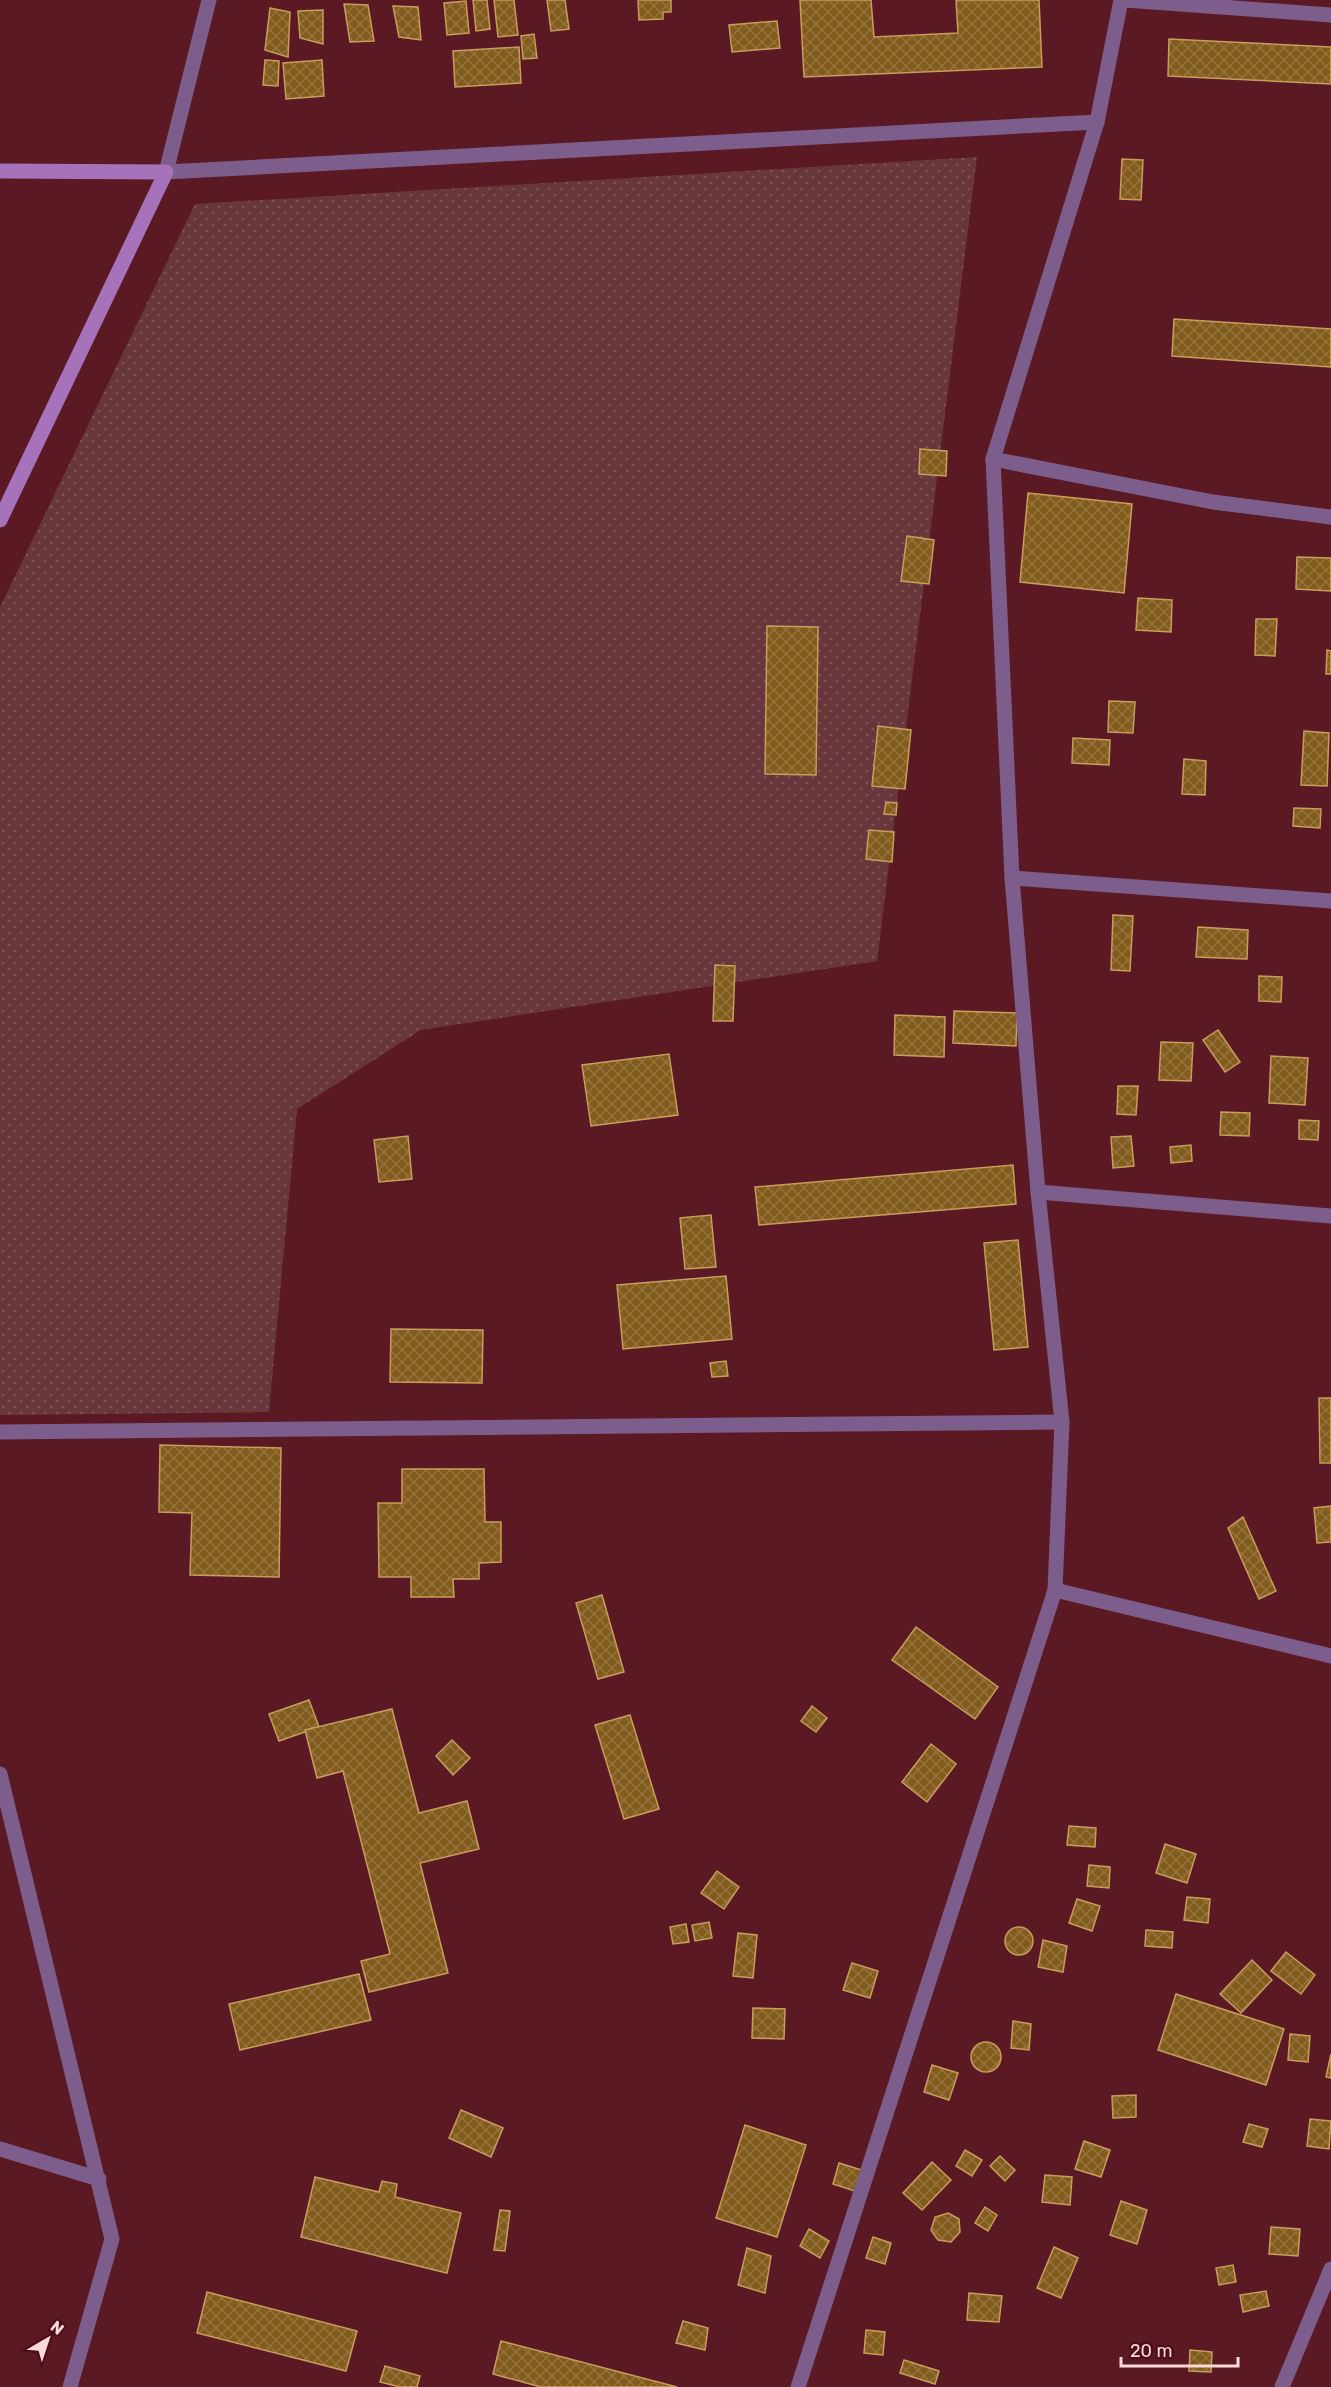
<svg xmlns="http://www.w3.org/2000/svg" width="1331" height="2387" font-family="Rubik,sans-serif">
	<defs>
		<pattern id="park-dots" width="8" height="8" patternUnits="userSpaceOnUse" patternTransform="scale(1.5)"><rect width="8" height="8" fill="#68373b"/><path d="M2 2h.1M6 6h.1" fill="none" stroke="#7e5357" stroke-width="1.8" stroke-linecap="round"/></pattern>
		<pattern id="building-cross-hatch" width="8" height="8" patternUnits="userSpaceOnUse" patternTransform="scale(1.5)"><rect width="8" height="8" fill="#825c1d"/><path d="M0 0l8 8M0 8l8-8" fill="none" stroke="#95733d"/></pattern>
	</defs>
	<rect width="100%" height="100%" fill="#5a1923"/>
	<path fill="url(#park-dots)" d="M977 157 877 961 421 1030 297 1109 269 1412 0 1415V607L195 204Z"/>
	<g fill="url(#building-cross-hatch)" stroke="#c89d5e" stroke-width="1.5">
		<path d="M473 0H487L490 29 476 31Z"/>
		<path d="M494 0H514L518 35 498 37Z"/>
		<path d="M547 0H565L569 29 551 31Z"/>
		<path d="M638 0H671V12H663V19L639 20Z"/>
		<path d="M800 0H871L874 37 958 33 956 0H1039L1042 67 804 77Z"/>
		<path d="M466 1 469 33 447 35 444 3Z"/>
		<path d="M344 4 368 5 374 41 350 42Z"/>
		<path d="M393 6 418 7 421 40 399 37Z"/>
		<path d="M270 8 290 12 288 57 265 50Z"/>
		<path d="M323 10V44L300 38 298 11Z"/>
		<path d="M777 21 780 48 732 52 729 25Z"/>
		<path d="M534 34 537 58 523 59 521 36Z"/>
		<path d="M1169 39 1331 47V84L1168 76Z"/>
		<path d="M519 47 521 83 455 87 453 51Z"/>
		<path d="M265 60 279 61 278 86 263 85Z"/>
		<path d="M322 60 324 96 286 99 283 63Z"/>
		<path d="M1122 159 1143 160 1141 200 1120 199Z"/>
		<path d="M1174 319 1331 329V367L1172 356Z"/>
		<path d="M920 449 947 451 946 476 919 474Z"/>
		<path d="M1028 493 1132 504 1124 593 1020 582Z"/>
		<path d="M907 536 934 540 929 584 901 581Z"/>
		<path d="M1297 557 1331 558V591L1296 589Z"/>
		<path d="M1138 598 1172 600 1171 632 1136 630Z"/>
		<path d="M1256 619H1277L1275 656 1255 655Z"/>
		<path d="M767 626 818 627 816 775 765 774Z"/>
		<path d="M1327 650 1331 651V674H1326Z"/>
		<path d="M1109 701 1135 702 1133 733 1108 732Z"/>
		<path d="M878 726 911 730 905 789 872 786Z"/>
		<path d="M1304 731 1329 733 1327 786 1301 785Z"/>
		<path d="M1073 738 1110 740 1109 765 1072 763Z"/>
		<path d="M1184 759 1206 761 1205 795 1182 794Z"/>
		<path d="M886 802 897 803 896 815 884 814Z"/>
		<path d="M1294 808 1321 809 1320 828 1293 826Z"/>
		<path d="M869 830 894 832 892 862 866 859Z"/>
		<path d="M1113 915 1133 916 1130 971 1111 970Z"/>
		<path d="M1198 927 1248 930 1247 959 1196 957Z"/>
		<path d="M715 965 735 966 733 1021H713Z"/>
		<path d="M1259 976 1282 977 1281 1002 1259 1001Z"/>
		<path d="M954 1011 1017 1013 1016 1046 953 1043Z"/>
		<path d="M895 1015 945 1017 944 1057 894 1055Z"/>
		<path d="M1218 1030 1240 1062 1225 1072 1203 1040Z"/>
		<path d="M1161 1042 1193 1043 1191 1081 1159 1080Z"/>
		<path d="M669 1054 678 1115 591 1126 582 1065Z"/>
		<path d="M1271 1056 1308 1058 1305 1105 1269 1103Z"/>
		<path d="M1118 1086H1138L1136 1115 1117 1114Z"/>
		<path d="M1221 1112 1250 1113 1249 1136 1220 1135Z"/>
		<path d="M1299 1120 1319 1121 1318 1140 1299 1139Z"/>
		<path d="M408 1136 412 1179 379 1182 374 1140Z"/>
		<path d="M1131 1136 1134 1166 1113 1168 1111 1137Z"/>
		<path d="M1191 1145 1192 1161 1171 1163 1170 1147Z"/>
		<path d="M1013 1165 1016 1204 759 1225 755 1187Z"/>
		<path d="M711 1215 716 1267 685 1269 680 1218Z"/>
		<path d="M1018 1240 1028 1347 994 1350 984 1243Z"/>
		<path d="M726 1276 732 1339 623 1349 617 1285Z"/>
		<path d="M391 1329 483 1330 482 1383 390 1382Z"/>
		<path d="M726 1361 728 1376 712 1377 710 1363Z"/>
		<path d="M1319 1398H1331V1463H1320Z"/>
		<path d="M160 1445 281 1448 279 1577 190 1575 192 1513 159 1512Z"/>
		<path d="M402 1469H484L485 1522H501V1562L479 1563V1579H453L454 1597H411V1577H379L378 1503H402Z"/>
		<path d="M1331 1506V1542L1317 1543 1314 1508Z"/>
		<path d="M1243 1517 1276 1591 1259 1599 1228 1528Z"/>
		<path d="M602 1595 624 1672 598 1679 576 1603Z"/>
		<path d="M916 1627 998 1687 975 1719 892 1660Z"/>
		<path d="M309 1700 319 1727 279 1741 269 1714Z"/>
		<path d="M812 1706 827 1718 816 1732 801 1721Z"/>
		<path d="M392 1709 419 1813 467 1801 479 1849 420 1863 448 1973 369 1992 361 1961 390 1954 343 1771 317 1778 305 1730Z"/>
		<path d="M630 1715 659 1809 624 1819 595 1725Z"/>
		<path d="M452 1740 470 1758 453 1775 436 1756Z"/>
		<path d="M931 1744 956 1764 927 1802 902 1782Z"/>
		<path d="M1069 1826 1096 1828 1095 1847 1067 1845Z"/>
		<path d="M1165 1844 1196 1854 1187 1883 1156 1873Z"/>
		<path d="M1089 1865 1110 1867 1109 1888 1087 1886Z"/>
		<path d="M717 1871 739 1887 724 1909 701 1893Z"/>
		<path d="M1187 1897 1210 1899 1208 1923 1184 1920Z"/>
		<path d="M1077 1899 1100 1906 1092 1931 1069 1923Z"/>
		<path d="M709 1922 712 1938 695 1941 692 1925Z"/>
		<path d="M686 1924 689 1942 673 1944 670 1927Z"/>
		<circle cx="1019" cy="1941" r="14"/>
		<path d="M1146 1930 1173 1932 1172 1948 1145 1946Z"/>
		<path d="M738 1933 757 1935 753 1978 733 1976Z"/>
		<path d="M1043 1940 1067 1946 1063 1972 1038 1967Z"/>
		<path d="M1286 1952 1315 1975 1301 1994 1271 1971Z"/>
		<path d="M1252 1960 1272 1980 1241 2013 1220 1994Z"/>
		<path d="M852 1963 878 1971 870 1998 843 1990Z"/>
		<path d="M359 1974 371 2020 240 2050 229 2004Z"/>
		<path d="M1176 1994 1284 2029 1266 2085 1158 2050Z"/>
		<path d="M753 2008 785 2009 784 2039 752 2038Z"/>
		<path d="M1013 2021 1031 2024 1029 2050 1011 2048Z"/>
		<path d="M1290 2034 1310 2036 1308 2062 1288 2060Z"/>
		<circle cx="986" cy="2057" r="15"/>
		<path d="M1331 2054V2078L1326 2077Z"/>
		<path d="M932 2065 958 2073 949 2100 924 2092Z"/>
		<path d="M1136 2095V2117L1113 2118 1112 2096Z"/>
		<path d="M461 2110 503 2128 491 2157 449 2138Z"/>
		<path d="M1310 2119 1331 2121 1329 2149 1307 2146Z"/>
		<path d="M1249 2124 1268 2129 1262 2147 1243 2142Z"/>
		<path d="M745 2125 806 2145 777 2237 716 2218Z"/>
		<path d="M1084 2141 1110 2150 1101 2177 1075 2169Z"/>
		<path d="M965 2150 982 2160 972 2176 956 2166Z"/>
		<path d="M1000 2156 1015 2170 1005 2181 990 2166Z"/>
		<path d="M932 2162 951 2180 922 2210 903 2193Z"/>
		<path d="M839 2163 868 2172 861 2193 833 2184Z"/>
		<path d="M1045 2175 1072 2177 1070 2205 1042 2202Z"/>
		<path d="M315 2177 379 2192 382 2181 397 2184 395 2197 461 2213 447 2273 301 2237Z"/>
		<path d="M1121 2201 1147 2210 1137 2244 1110 2235Z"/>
		<path d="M985 2207 997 2215 988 2231 975 2223Z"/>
		<path d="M500 2210 510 2211 505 2251 494 2250Z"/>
		<path d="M948 2213 959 2219 960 2232 951 2242 938 2240 931 2230 935 2217Z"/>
		<path d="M1271 2227 1300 2229 1298 2256 1269 2254Z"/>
		<path d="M809 2229 829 2241 820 2258 800 2246Z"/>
		<path d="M873 2237 891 2243 885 2264 866 2258Z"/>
		<path d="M1054 2247 1078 2258 1061 2298 1037 2288Z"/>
		<path d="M747 2248 771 2256 765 2293 738 2285Z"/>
		<path d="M1233 2265 1236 2282 1219 2285 1216 2268Z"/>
		<path d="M1266 2291 1269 2306 1243 2312 1240 2295Z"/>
		<path d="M207 2292 357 2331 346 2371 197 2333Z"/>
		<path d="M969 2293 1002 2296 999 2322 967 2320Z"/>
		<path d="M683 2321 708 2328 705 2350 676 2343Z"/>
		<path d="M866 2330 885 2332 883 2355 864 2353Z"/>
		<path d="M501 2341 677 2387H541L493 2374Z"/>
		<path d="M1190 2350 1212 2352 1211 2372 1189 2371Z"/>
		<path d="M904 2360 939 2371 935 2384 900 2373Z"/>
		<path d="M385 2366 420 2376 417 2387H400L380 2382Z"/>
	</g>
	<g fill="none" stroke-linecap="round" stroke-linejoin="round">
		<g stroke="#7d5d8b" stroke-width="15">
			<path d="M209 0 166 172 1097 122"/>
			<path d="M1125 0 1331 15"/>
			<path d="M993 459 1213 502 1331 517"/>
			<path d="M1012 878 1331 901"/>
			<path d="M1038 1192 1331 1216"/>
			<path d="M0 1432 1062 1422"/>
			<path d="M1055 1590 1331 1656"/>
			<path d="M0 1774 112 2239 70 2387"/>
			<path d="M0 2149 99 2179"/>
			<path d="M798 2387 1055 1590 1062 1422 1038 1192 1012 878 993 459 1097 122 1121 0"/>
			<path d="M1282 2387 1331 2269"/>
		</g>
		<path stroke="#a673bb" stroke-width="15" d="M0 171 166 172 0 520"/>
	</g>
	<g transform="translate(48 2339) rotate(39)" stroke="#4e0d19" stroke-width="4.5" paint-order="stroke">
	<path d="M0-4.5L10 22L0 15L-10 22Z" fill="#fbd9da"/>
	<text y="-9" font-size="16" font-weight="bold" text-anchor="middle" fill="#fbd9da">N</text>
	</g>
	<path d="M1121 2357v9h117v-9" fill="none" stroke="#fbd9da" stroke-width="3"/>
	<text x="1130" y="2357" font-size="18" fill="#fbd9da" stroke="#4e0d19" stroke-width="4.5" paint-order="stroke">20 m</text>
</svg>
